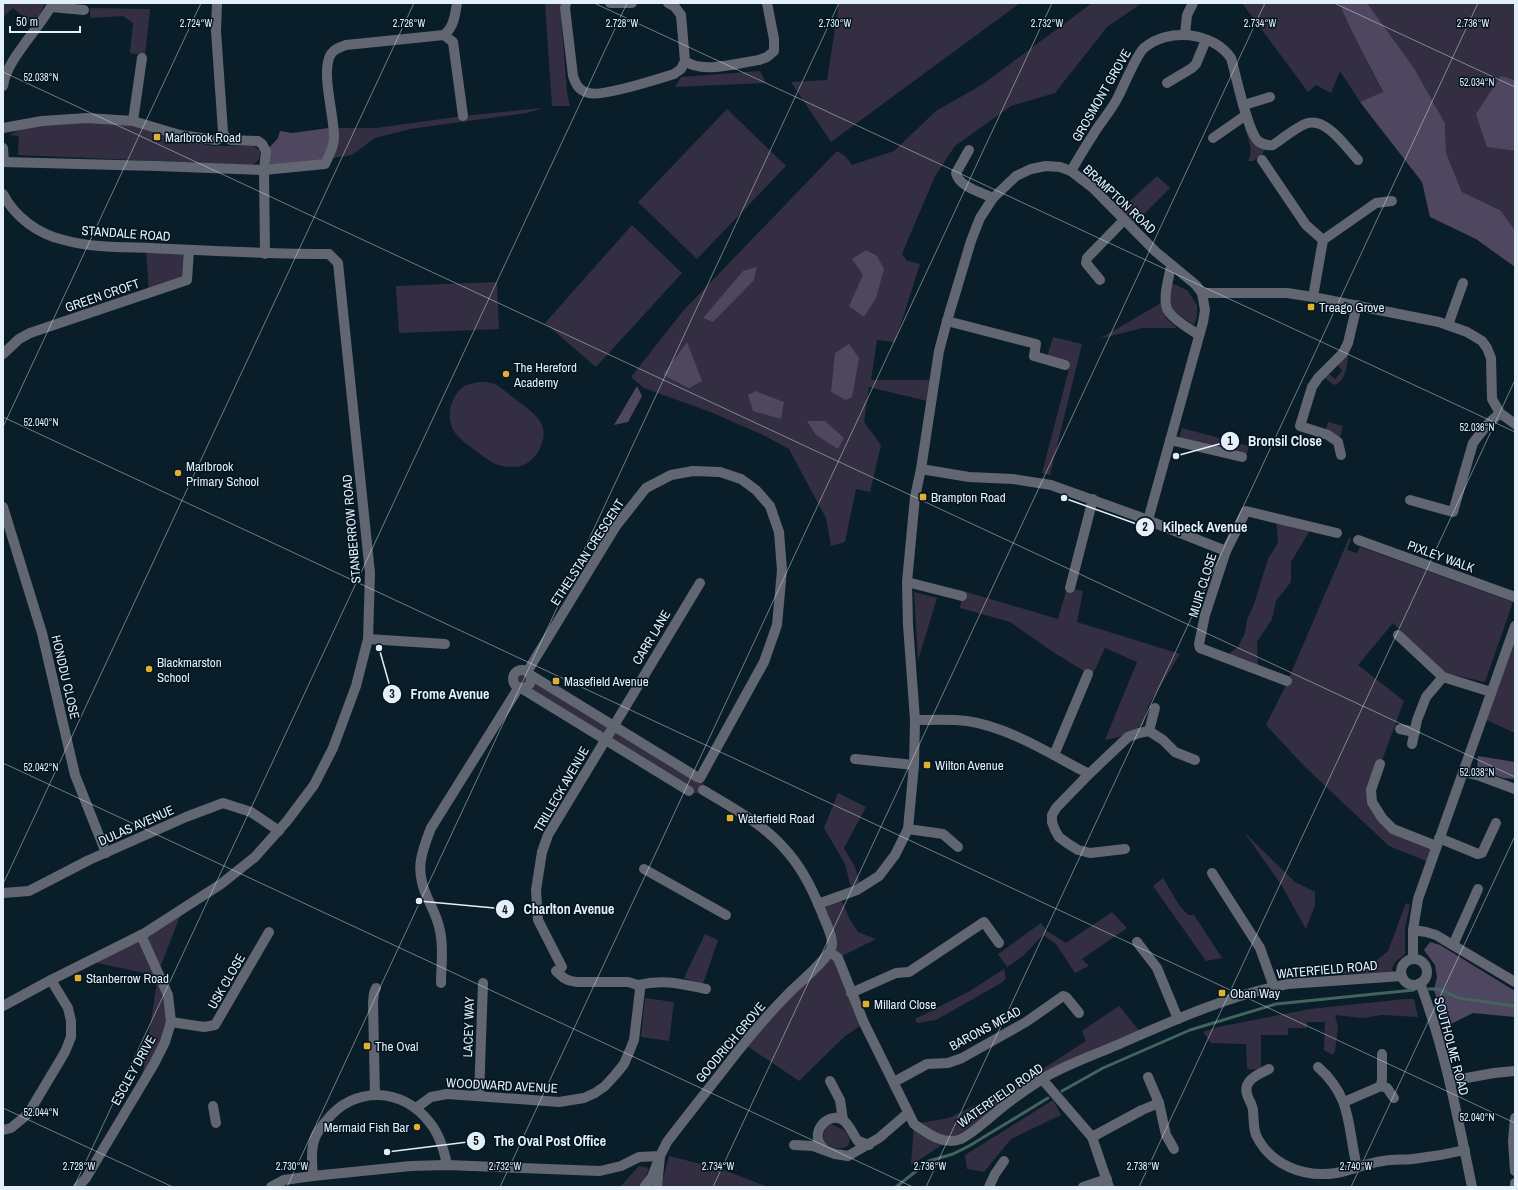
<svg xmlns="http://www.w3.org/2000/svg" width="1518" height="1190" font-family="'Archivo Narrow',sans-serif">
	<rect width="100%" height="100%" fill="#0a1e2a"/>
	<g fill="#342e42">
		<path d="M3 3H43L45 4 40 14 32 24 13 8 3 17Z"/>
		<path d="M545 3H560L567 92 570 106H552Z"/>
		<path d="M839 3H1020L831 142 791 82 827 80Z"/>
		<path d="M1092 3H1142L1107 27 1055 93 1011 106 955 146 935 176 902 254 907 261 920 264 895 342 877 340 871 380H934L931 402 869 387 864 422 881 445 870 492 856 489 845 542 831 546 826 518 789 449 765 436 713 413 644 388 631 377 683 311 837 151 845 156 852 165 894 151 936 111 983 84Z"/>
		<path d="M1242 3H1339L1352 32 1383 93 1360 102 1340 71 1331 93 1316 85 1308 92Z"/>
		<path d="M1367 3H1515V80L1501 76 1487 147 1515 151V230L1500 210 1462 192 1446 153 1445 123 1414 68Z"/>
		<path d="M90 8 150 9 145 56 130 53 133 23 123 16 90 18Z"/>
		<path d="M760 71 766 83 675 87 681 77Z"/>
		<path d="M543 108 527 113 410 129 375 138 352 155 333 158 338 128H376L463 116Z"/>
		<path d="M727 109 786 166 697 259 638 202Z"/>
		<path d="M86 122 132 125 179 139 213 146H254L260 151 259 160 252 165 18 155 19 136 10 135C33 122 60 124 86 122Z"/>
		<path d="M1245 128H1247L1264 149 1263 154 1253 161H1248C1254 149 1248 140 1245 128Z"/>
		<path d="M1157 176 1170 188 1131 227 1117 213Z"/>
		<path d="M632 225 682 273 596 367 545 323Z"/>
		<path d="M146 248 189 250 187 280 149 293Z"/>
		<path d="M497 282 499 329 399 333 396 286Z"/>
		<path d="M1171 283 1187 290 1197 305V317L1194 325C1173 311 1167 310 1171 283Z"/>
		<path d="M1163 302 1166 318 1177 328H1142L1099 339Z"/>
		<path d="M1053 337 1082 344 1050 475 1042 473 1070 365 1047 357Z"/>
		<path d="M1348 352C1348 363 1346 382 1334 385L1325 378 1329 374 1335 379 1342 371 1338 365Z"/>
		<path d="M477 382H486L495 384C503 389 511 396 519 402 538 416 552 427 538 452 533 460 525 466 516 467 510 467 504 467 498 465 490 462 461 441 456 434 445 420 449 398 463 387 467 384 472 384 477 382Z"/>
		<path d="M1328 422 1343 426 1340 438 1325 433Z"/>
		<path d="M1182 428 1249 446 1246 457 1179 439Z"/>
		<path d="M1276 518 1312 527 1291 562V582L1276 601 1272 619 1257 642 1258 670 1224 657 1238 647 1245 633 1247 620 1254 604 1268 559 1278 543Z"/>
		<path d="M1349 538 1351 539 1347 550 1357 553 1360 547 1513 602 1485 682 1445 673 1393 623 1358 665 1404 701 1371 790 1382 818 1436 846 1431 863 1389 846 1305 767 1266 725 1285 687Z"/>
		<path d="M1067 588 1083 591 1077 622 1180 654 1148 706 1143 725 1119 737 1105 740 1137 662 1105 648 1092 676 1053 652 1010 622 960 608 963 591 1058 619Z"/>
		<path d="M914 592 937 598 918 660Z"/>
		<path d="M1515 626V733L1484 719Z"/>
		<path d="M524 671 700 778 704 785 703 789 699 793H691L519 687 513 680 517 672Z"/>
		<path d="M838 793 866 807 844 848 855 867 861 888 852 892 845 864 824 828Z"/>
		<path d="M1244 832 1295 882 1315 892V905L1306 929 1282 886Z"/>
		<path d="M1163 878 1179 905 1188 915H1194L1222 958 1206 961 1153 886Z"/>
		<path d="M840 897 850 920 858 932 876 939 838 958 864 1023 844 1037 799 1081 744 1044 832 945 818 904Z"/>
		<path d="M1406 903 1410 905 1405 928V954L1395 962 1392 968 1393 973 1336 974 1376 961 1388 951Z"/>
		<path d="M183 908 158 973 171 1022 141 1085 158 976 88 961Z"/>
		<path d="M1112 912 1127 928 1082 959 1089 966 1075 973 1056 944 1043 935 1023 956 1007 967 998 954 1041 923 1047 931 1066 943Z"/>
		<path d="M705 934 718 940 703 984 684 978Z"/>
		<path d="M1004 969 1006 978 1001 983 936 1020 917 1023 915 1019 970 991Z"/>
		<path d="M645 998 674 1002 669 1041 641 1037Z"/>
		<path d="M1405 999H1414L1418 1017 1382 1015 1363 1018 1335 1015 1338 1027 1335 1052 1332 1055 1324 1050 1325 1022H1307V1028H1288V1035H1261V1070L1247 1069 1246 1044 1211 1043 1203 1032 1218 1027 1310 1009Z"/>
		<path d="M1119 1006 1142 1034 1057 1071 911 1165 914 1124 949 1118 1024 1081 1086 1041 1082 1031Z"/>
		<path d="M1053 1100 1061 1115 1011 1139 984 1172 967 1169 965 1155Z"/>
		<path d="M831 1124 844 1130 850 1139 848 1146C839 1150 832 1149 824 1143 822 1135 823 1128 831 1124Z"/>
		<path d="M669 1156 721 1169 768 1187H661Z"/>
		<path d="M639 1166 649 1168 645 1179 636 1187H620Z"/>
	</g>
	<g fill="#4f4760">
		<path d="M1339 3H1367L1414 68 1445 123 1446 153 1462 192 1500 210 1515 230V267L1476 239 1430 217 1422 182 1360 102 1383 92 1352 32Z"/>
		<path d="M1501 76 1515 80V151L1487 147 1476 114Z"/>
		<path d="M329 128C331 141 328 149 322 160L270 166V147L278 138 280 131 292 133Z"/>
		<path d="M866 250 877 256 884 269 876 298 864 317 849 306 863 275 852 259Z"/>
		<path d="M757 267 754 280 713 322 703 318 743 271Z"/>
		<path d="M687 342 702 381 689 388 663 375Z"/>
		<path d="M849 344 859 358 852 397 846 400 831 392 835 353Z"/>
		<path d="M637 386 642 396 628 422 614 425Z"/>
		<path d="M755 391 784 402 781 419 753 411 748 395Z"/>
		<path d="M807 421H825L844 438 838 449 816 435Z"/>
		<path d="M1478 756 1515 762V779L1503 778 1477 768Z"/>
		<path d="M1430 942 1440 945 1515 991V1017L1473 1013 1445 1027 1434 990 1437 977 1435 965 1424 950Z"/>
	</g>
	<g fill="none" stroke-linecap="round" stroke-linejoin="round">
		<g stroke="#42645c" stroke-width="3">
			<path d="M1429 989H1438L1459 998 1515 1006"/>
			<path d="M1062 1091 1103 1068 1190 1030 1276 1004 1414 990"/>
			<path d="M896 1187 929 1161 953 1154 969 1146 1048 1098"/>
		</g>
		<g stroke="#616671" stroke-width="10">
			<path d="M217 3 216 31 223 132 225 137"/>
			<path d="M566 3 565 8 573 76C576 85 579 91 589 93 603 97 658 79 674 74L681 69 685 61"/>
			<path d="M610 3H632"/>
			<path d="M668 3 675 7 681 15 685 61C702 74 738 63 759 60L767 57 774 51V39L767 3"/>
			<path d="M51 7 84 10"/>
			<path d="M1185 34 1187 15 1193 3"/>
			<path d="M444 35 453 42 463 116"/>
			<path d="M1167 83 1192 68 1196 64 1206 40"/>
			<path d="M3 86C6 60 40 28 53 3"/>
			<path d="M1244 105 1270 97"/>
			<path d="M133 121 142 58"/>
			<path d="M3 128 42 121 87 118 133 121 180 135 216 140 225 137 231 140 258 141 262 144 266 151 264 170 265 254"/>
			<path d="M1213 138 1246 115"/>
			<path d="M3 148 4 162"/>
			<path d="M969 150 956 173C959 187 981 192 993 198"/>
			<path d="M1262 160 1306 225 1323 240"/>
			<path d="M3 162 157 166 264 170 325 164C329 156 334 147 334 138 335 118 320 71 331 54 334 49 340 47 346 45L444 35C454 27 455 15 457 3"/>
			<path d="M1071 171C1078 159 1085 147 1093 135 1100 123 1110 112 1117 99 1123 88 1136 55 1144 48 1168 27 1213 32 1231 58 1236 75 1247 130 1258 141 1263 145 1267 146 1273 145 1283 138 1294 129 1305 124 1325 115 1346 147 1358 160"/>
			<path d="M3 194C15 217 38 234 64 240 92 248 123 247 152 248 211 251 269 254 329 254L338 263 370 573 368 639 356 686 333 748 314 785 287 821 255 857 221 884 145 933 51 980 3 1006"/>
			<path d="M1171 266C1169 278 1161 302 1169 312 1176 322 1189 328 1199 335"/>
			<path d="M1100 280 1086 263 1087 258 1124 220"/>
			<path d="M1202 293H1287L1313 297 1439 322 1467 332 1482 341 1487 348 1491 358 1492 399 1500 413 1515 424"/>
			<path d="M1313 297 1323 240 1376 203 1392 201"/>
			<path d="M947 321 1036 344 1034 356 1065 365"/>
			<path d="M1448 325 1463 283"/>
			<path d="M3 354 19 339 30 333 187 280 189 250"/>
			<path d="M1170 440 1242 457"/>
			<path d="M1341 455 1338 442 1328 435 1300 426 1312 387 1318 378 1343 353 1348 343 1357 305"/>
			<path d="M921 469 969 477 1013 479 1051 485 1137 516 1226 551"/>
			<path d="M1410 500 1453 512 1473 443 1487 425 1500 413"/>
			<path d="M3 507 42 633 75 775 106 853"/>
			<path d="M1358 540 1515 597"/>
			<path d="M907 582 962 596"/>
			<path d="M1070 588 1093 499"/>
			<path d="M1398 635 1443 677"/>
			<path d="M368 639 445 644"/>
			<circle cx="522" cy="679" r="9"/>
			<path d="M527 672 616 526 646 488 671 475 693 471 720 472 741 479 756 490 770 506 779 532 782 570 777 625 764 662 700 778"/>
			<path d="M529 674 697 777"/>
			<path d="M1287 681 1200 648 1199 644 1205 615 1226 551 1246 511 1337 533"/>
			<path d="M521 688 689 791"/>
			<path d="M915 720C932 720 950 719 967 721 1009 727 1052 755 1089 774"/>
			<path d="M1400 729 1415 732"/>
			<path d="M1149 731 1155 708"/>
			<path d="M1412 744 1417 720 1426 697 1443 677 1491 692"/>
			<path d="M1054 755 1088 674"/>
			<path d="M855 759 914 765"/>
			<path d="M1380 764 1371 790 1372 802 1382 818 1393 829 1436 846"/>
			<path d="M1463 772 1480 776 1515 789"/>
			<path d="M908 829 943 834 958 847"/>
			<path d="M1439 838 1478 854 1482 853 1496 823"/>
			<path d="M1125 849 1090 853 1078 850 1067 843 1059 837 1055 830 1052 822V815L1056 808 1089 774 1128 737 1139 733 1149 731 1163 740 1175 752 1195 760"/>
			<path d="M644 869 726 915"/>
			<path d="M1212 873 1260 948 1274 987"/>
			<path d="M3 893 29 891 89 860 186 817 223 803 251 812 279 831"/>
			<path d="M818 904 857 890 879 876 895 855 908 829 914 765 915 720 908 625 907 582 915 497 921 469 939 351 947 321 971 241 980 218 993 198 1016 176 1031 169 1046 166 1060 167 1071 171 1093 188 1156 252 1196 285 1202 293 1205 310 1203 322 1148 520"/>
			<path d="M1413 930 1426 932 1436 935 1515 982"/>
			<path d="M1137 942 1157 968 1178 1019"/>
			<path d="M1453 945 1478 889"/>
			<path d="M830 952 838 958 864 1023 914 1124C927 1133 944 1146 961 1139 973 1133 983 1123 993 1115 1008 1102 1025 1090 1042 1079 1065 1065 1092 1056 1117 1045 1172 1021 1229 995 1288 984L1402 976"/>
			<path d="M1413 959V930L1418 899 1515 626"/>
			<circle cx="1414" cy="972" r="13"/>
			<path d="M562 967 538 920 536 890 542 852 548 835 700 583"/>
			<path d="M441 983C441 966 444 948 440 931 438 919 433 910 428 899 415 872 420 855 431 828L519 687"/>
			<path d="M1420 983C1445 1049 1458 1119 1472 1187"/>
			<path d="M638 985C663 979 681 984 706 989"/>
			<path d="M851 993 896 973 909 972 984 922 999 943"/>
			<path d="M171 1022 204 1027 215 1025 269 932"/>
			<path d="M1318 1067C1353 1098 1347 1127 1357 1167"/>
			<path d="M1269 1069C1257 1075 1241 1081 1248 1097 1250 1102 1253 1106 1253 1111 1254 1119 1253 1127 1256 1135 1270 1165 1304 1178 1336 1173 1352 1170 1367 1163 1383 1161 1393 1159 1403 1160 1413 1159 1431 1157 1448 1154 1465 1150"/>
			<path d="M1148 1077 1159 1103 1166 1135 1174 1149"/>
			<path d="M1042 1079 1092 1137 1109 1187"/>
			<path d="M830 1081 840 1100 843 1120"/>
			<path d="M1450 1081 1494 1073 1515 1071"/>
			<path d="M894 1082 927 1064 948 1063 962 1058 1026 1022 1063 996 1066 997 1079 1013"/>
			<path d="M1381 1086 1387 1088 1394 1098"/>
			<path d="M375 1095 373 1002 374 993 376 988"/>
			<path d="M479 1096 483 983"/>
			<path d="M1344 1102 1381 1086 1382 1079V1054"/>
			<path d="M213 1106 216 1123"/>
			<path d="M416 1108 431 1097 447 1094 559 1102 584 1098 595 1093 605 1086 615 1075 624 1064 630 1050 634 1040 640 990 638 985 628 982H577C567 981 563 978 556 971"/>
			<path d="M1515 1118 1513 1141 1515 1171"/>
			<path d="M3 1130 11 1128 28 1114 65 1052 71 1037V1021L68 1008 51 980"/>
			<path d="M1092 1137 1142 1110 1159 1103"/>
			<path d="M794 1145 813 1146 835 1154 848 1156 879 1138 908 1113"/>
			<path d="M825 1150C823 1148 820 1145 819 1142 813 1128 830 1112 843 1120 850 1125 853 1135 858 1141L869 1145"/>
			<path d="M313 1176C312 1166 311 1155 313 1145 314 1137 320 1128 326 1121 354 1085 403 1087 430 1123 440 1135 444 1150 447 1165"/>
			<path d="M78 1187 86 1178 154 1064 165 1042 171 1022 168 995 141 935"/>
			<path d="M271 1187 284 1180 313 1176 411 1166 447 1165 600 1171 621 1166 639 1157 660 1156 667 1142C690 1112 714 1082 738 1051 754 1031 771 1011 790 992 799 983 831 957 832 945 833 935 825 922 822 913 813 890 801 866 784 848 762 823 731 807 703 790"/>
			<path d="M644 1187 652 1177 660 1156 657 1187"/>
			<path d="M989 1187 995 1174 1004 1161"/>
			<path d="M1083 1187 1107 1179"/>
			<path d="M1515 1187V1183"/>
		</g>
	</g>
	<path fill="none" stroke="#e4f0f9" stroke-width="1" stroke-opacity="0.45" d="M594 3 1515 432M1334 3 1515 87M3 72 1515 777M3 417 1515 1123M3 427 201 3M3 763 913 1187M3 884 414 3M3 1108 173 1187M74 1187 627 3M287 1187 839 3M500 1187 1052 3M713 1187 1265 3M926 1187 1478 3M1139 1187 1515 380M1351 1187 1515 836"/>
	<g fill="#dfb034" stroke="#031420" stroke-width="1.5">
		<rect x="153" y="133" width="8" height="8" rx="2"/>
		<rect x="1307" y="303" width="8" height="8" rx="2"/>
		<circle cx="506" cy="374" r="4"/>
		<circle cx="178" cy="473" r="4"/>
		<rect x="919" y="493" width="8" height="8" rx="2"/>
		<circle cx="149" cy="669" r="4"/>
		<rect x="552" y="677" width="8" height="8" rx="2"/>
		<rect x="923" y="761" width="8" height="8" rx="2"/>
		<rect x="726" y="814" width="8" height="8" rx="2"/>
		<rect x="74" y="974" width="8" height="8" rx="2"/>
		<rect x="1218" y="989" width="8" height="8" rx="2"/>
		<rect x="862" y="1000" width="8" height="8" rx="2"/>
		<rect x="363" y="1042" width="8" height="8" rx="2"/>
		<circle cx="417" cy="1127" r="4"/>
	</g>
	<g text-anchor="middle" stroke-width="3" stroke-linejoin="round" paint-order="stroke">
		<g font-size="13" fill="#e4f0f9" stroke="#031420">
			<text transform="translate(1101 95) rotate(-60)" y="5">GROSMONT GROVE</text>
			<text transform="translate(1120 199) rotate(43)" y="5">BRAMPTON ROAD</text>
			<text transform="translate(126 233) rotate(4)" y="5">STANDALE ROAD</text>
			<text transform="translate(102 295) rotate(-19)" y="5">GREEN CROFT</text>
			<text transform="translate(351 529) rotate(-95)" y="5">STANBERROW ROAD</text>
			<text transform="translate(587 552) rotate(-57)" y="5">ETHELSTAN CRESCENT</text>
			<text transform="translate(1441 556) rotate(20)" y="5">PIXLEY WALK</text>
			<text transform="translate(1202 585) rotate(-73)" y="5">MUIR CLOSE</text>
			<text transform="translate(651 637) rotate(-59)" y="5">CARR LANE</text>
			<text transform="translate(66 677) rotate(77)" y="5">HONDDU CLOSE</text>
			<text transform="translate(561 789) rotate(-60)" y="5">TRILLECK AVENUE</text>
			<text transform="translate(136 825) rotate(-24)" y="5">DULAS AVENUE</text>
			<text transform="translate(1327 969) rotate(-5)" y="5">WATERFIELD ROAD</text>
			<text transform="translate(226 981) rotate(-60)" y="5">USK CLOSE</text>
			<text transform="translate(468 1027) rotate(-88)" y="5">LACEY WAY</text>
			<text transform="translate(985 1028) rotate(-28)" y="5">BARONS MEAD</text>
			<text transform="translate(730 1042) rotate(-50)" y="5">GOODRICH GROVE</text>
			<text transform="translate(1452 1046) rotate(75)" y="5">SOUTHOLME ROAD</text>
			<text transform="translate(133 1070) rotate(-61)" y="5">ESCLEY DRIVE</text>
			<text transform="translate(502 1085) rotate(3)" y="5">WOODWARD AVENUE</text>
			<text transform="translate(1000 1095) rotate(-35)" y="5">WATERFIELD ROAD</text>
		</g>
		<g font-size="13" fill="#e4f0f9" stroke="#031420" text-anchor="start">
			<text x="165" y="142">Marlbrook Road</text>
			<text x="1319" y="312">Treago Grove</text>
			<text x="514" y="372">The Hereford<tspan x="514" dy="15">Academy</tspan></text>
			<text x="186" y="471">Marlbrook<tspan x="186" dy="15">Primary School</tspan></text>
			<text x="931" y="502">Brampton Road</text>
			<text x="157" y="667">Blackmarston<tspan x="157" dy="15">School</tspan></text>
			<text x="564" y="686">Masefield Avenue</text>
			<text x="935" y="770">Wilton Avenue</text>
			<text x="738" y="823">Waterfield Road</text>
			<text x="86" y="983">Stanberrow Road</text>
			<text x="1230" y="998">Oban Way</text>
			<text x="874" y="1009">Millard Close</text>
			<text x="375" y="1051">The Oval</text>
			<text x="409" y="1132" text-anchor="end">Mermaid Fish Bar</text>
		</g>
	</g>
	<g font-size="10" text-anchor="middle" fill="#e4f0f9" stroke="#031420" stroke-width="3" stroke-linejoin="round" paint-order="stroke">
		<text x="196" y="27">2.724°W</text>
		<text x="409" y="27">2.726°W</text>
		<text x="622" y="27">2.728°W</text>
		<text x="835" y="27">2.730°W</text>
		<text x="1047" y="27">2.732°W</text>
		<text x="1260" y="27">2.734°W</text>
		<text x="1473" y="27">2.736°W</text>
		<text x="41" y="81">52.038°N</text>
		<text x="1477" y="86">52.034°N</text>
		<text x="41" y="426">52.040°N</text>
		<text x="1477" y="431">52.036°N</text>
		<text x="41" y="771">52.042°N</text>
		<text x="1477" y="776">52.038°N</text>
		<text x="41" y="1116">52.044°N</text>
		<text x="1477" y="1121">52.040°N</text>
		<text x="79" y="1170">2.728°W</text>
		<text x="292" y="1170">2.730°W</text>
		<text x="505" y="1170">2.732°W</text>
		<text x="718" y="1170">2.734°W</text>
		<text x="930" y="1170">2.736°W</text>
		<text x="1143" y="1170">2.738°W</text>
		<text x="1356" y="1170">2.740°W</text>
	</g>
	<path fill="none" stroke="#e4f0f9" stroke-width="1.5" d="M1176 456L1230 441M1064 498L1145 527M379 648L392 694M419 901L505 909M387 1152L476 1141"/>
	<g fill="#e4f0f9" stroke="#031420" stroke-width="1.5">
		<circle cx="1176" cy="456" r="4"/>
		<circle cx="1064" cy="498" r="4"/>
		<circle cx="379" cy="648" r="4"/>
		<circle cx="419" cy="901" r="4"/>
		<circle cx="387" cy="1152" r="4"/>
		<circle cx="1230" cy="441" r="10"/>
		<circle cx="1145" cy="527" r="10"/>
		<circle cx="392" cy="694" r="10"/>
		<circle cx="505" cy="909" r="10"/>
		<circle cx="476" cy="1141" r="10"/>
	</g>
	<g font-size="12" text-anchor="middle" font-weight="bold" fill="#111">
		<text x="1230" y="445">1</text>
		<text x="1145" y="531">2</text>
		<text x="392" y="698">3</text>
		<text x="505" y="914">4</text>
		<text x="476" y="1145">5</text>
	</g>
	<g font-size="14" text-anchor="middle" font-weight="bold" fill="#e4f0f9" stroke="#031420" stroke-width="3" stroke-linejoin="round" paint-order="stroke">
		<text x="1285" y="446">Bronsil Close</text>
		<text x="1205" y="532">Kilpeck Avenue</text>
		<text x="450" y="699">Frome Avenue</text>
		<text x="569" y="914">Charlton Avenue</text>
		<text x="550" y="1146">The Oval Post Office</text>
	</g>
	<rect width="1518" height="1190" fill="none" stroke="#e4f0f9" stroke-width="8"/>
	<path d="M10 26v6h70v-6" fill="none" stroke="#e4f0f9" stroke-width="2"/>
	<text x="16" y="26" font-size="12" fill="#e4f0f9" stroke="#031420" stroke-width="3" paint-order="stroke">50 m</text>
</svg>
